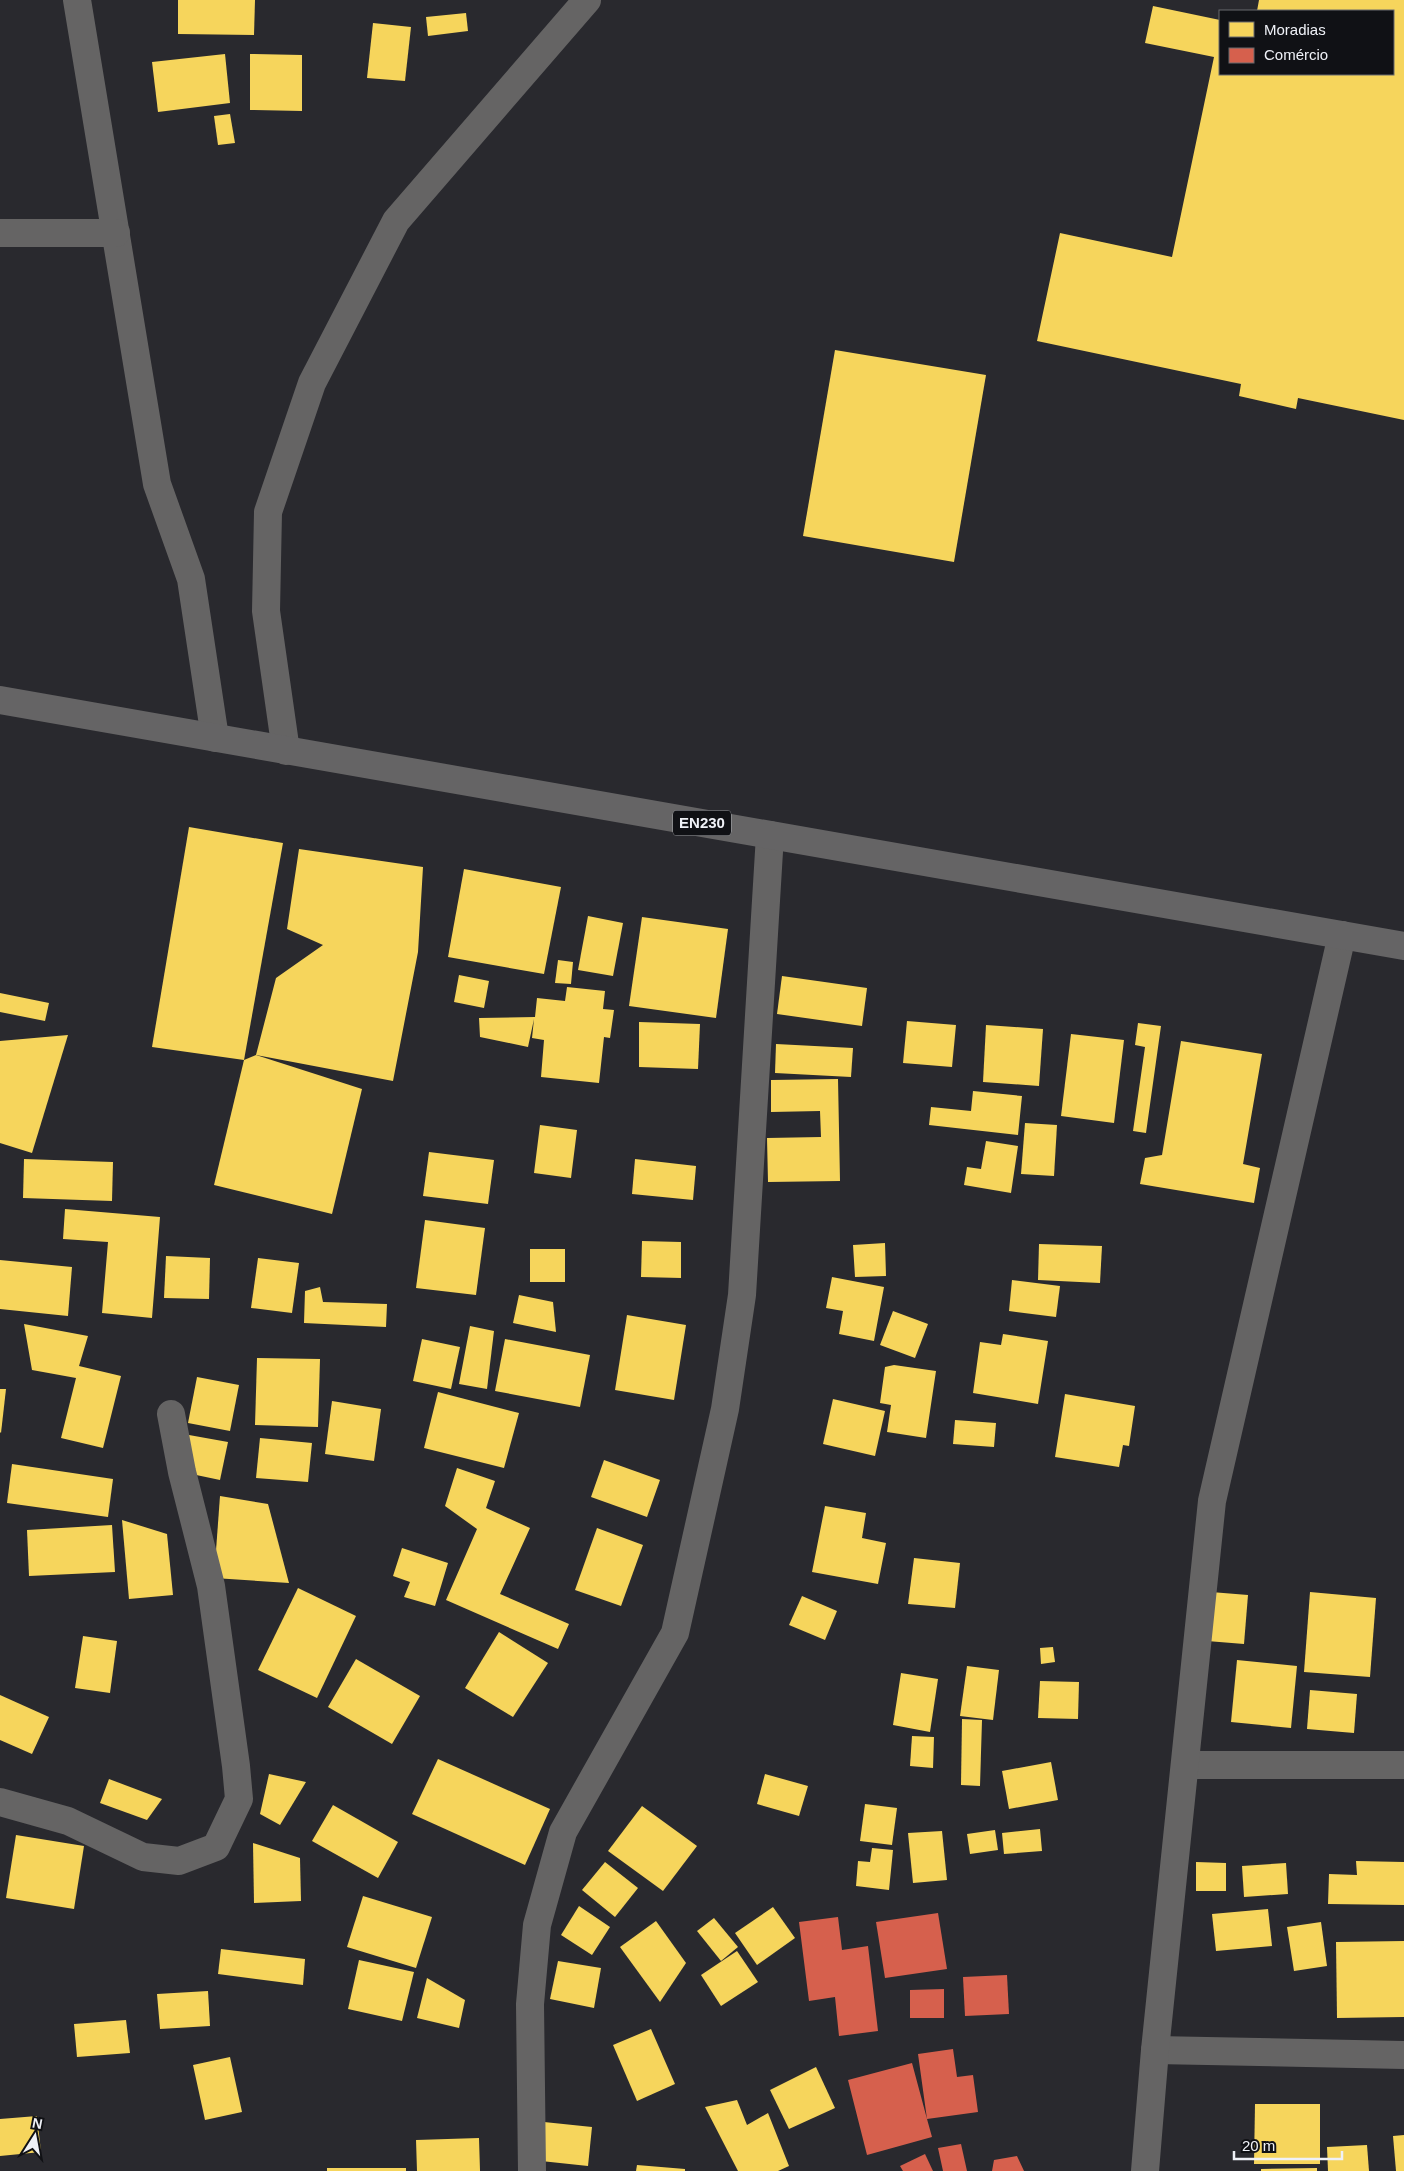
<svg xmlns="http://www.w3.org/2000/svg" width="1404" height="2171" font-family="Arial,sans-serif">
	<rect width="100%" height="100%" fill="#29292e"/>
	<g fill="#f6d55c">
		<path d="M178 0H255L254 35 178 34Z"/>
		<path d="M1259 0H1404V420L1298 398 1296 409 1239 396 1241 384 1037 341 1060 233 1172 257 1214 57 1145 43 1153 6 1220 20V74H1393V11H1257Z"/>
		<path d="M466 13 468 31 428 36 426 17Z"/>
		<path d="M373 23 411 27 405 81 367 78Z"/>
		<path d="M225 54 230 103 158 112 152 62Z"/>
		<path d="M250 54 302 55V111L250 110Z"/>
		<path d="M230 114 235 143 218 145 214 116Z"/>
		<path d="M835 350 986 375 954 562 803 536Z"/>
		<path d="M189 827 283 843 244 1060 152 1047Z"/>
		<path d="M299 849 423 867 418 952 393 1081 256 1055 276 978 323 945 287 929Z"/>
		<path d="M464 869 561 887 544 974 448 957Z"/>
		<path d="M588 916 623 923 613 976 578 970Z"/>
		<path d="M642 917 728 929 716 1018 629 1006Z"/>
		<path d="M558 960 573 962 571 984 555 983Z"/>
		<path d="M459 975 489 981 484 1008 454 1002Z"/>
		<path d="M782 976 867 988 862 1026 777 1014Z"/>
		<path d="M567 987 605 991 603 1009 614 1010 610 1038 604 1037 599 1083 541 1077 544 1040 532 1038 534 1019 528 1047 480 1037 479 1018 535 1017 537 998 565 1001Z"/>
		<path d="M0 993 49 1003 45 1021 0 1012Z"/>
		<path d="M907 1021 956 1025 952 1067 903 1063Z"/>
		<path d="M639 1022 700 1024 698 1069 639 1067Z"/>
		<path d="M1138 1023 1161 1026 1146 1133 1133 1131 1145 1047 1135 1045Z"/>
		<path d="M986 1025 1043 1029 1039 1086 983 1082Z"/>
		<path d="M1071 1034 1124 1040 1114 1123 1061 1116Z"/>
		<path d="M68 1035 32 1153 0 1143V1041Z"/>
		<path d="M1181 1041 1262 1054 1243 1164 1260 1168 1254 1203 1140 1184 1145 1158 1162 1155Z"/>
		<path d="M776 1044 853 1048 851 1077 775 1073Z"/>
		<path d="M256 1055 362 1089 332 1214 214 1185 244 1060Z"/>
		<path d="M838 1079 840 1181 768 1182 767 1138 821 1137 820 1111 771 1112V1080Z"/>
		<path d="M973 1091 1022 1096 1018 1135 929 1125 931 1107 971 1111Z"/>
		<path d="M1025 1123 1057 1125 1054 1176 1021 1174Z"/>
		<path d="M540 1125 577 1130 571 1178 534 1173Z"/>
		<path d="M986 1141 1018 1146 1011 1193 964 1185 967 1167 981 1169Z"/>
		<path d="M429 1152 494 1160 488 1204 423 1196Z"/>
		<path d="M24 1159 113 1162 112 1201 23 1198Z"/>
		<path d="M635 1159 696 1166 693 1200 632 1194Z"/>
		<path d="M65 1209 160 1217 152 1318 102 1313 108 1242 63 1239Z"/>
		<path d="M425 1220 485 1228 476 1295 416 1288Z"/>
		<path d="M642 1241 681 1242V1278L641 1277Z"/>
		<path d="M885 1243 886 1276 855 1277 853 1245Z"/>
		<path d="M1039 1244 1102 1246 1100 1283 1038 1280Z"/>
		<rect x="530" y="1249" width="35" height="33"/>
		<path d="M166 1256 210 1258 209 1299 164 1298Z"/>
		<path d="M258 1258 299 1263 292 1313 251 1308Z"/>
		<path d="M0 1260 72 1267 68 1316 0 1309Z"/>
		<path d="M832 1277 884 1287 874 1341 839 1334 843 1311 826 1308Z"/>
		<path d="M1012 1280 1060 1286 1056 1317 1009 1311Z"/>
		<path d="M320 1287 323 1302 387 1304 386 1327 304 1323 305 1291Z"/>
		<path d="M519 1295 553 1302 556 1332 513 1323Z"/>
		<path d="M893 1311 928 1324 915 1358 880 1345Z"/>
		<path d="M627 1315 686 1325 674 1400 615 1390Z"/>
		<path d="M24 1324 88 1336 79 1366 121 1376 103 1448 61 1438 76 1378 32 1370Z"/>
		<path d="M470 1326 494 1331 487 1389 459 1384Z"/>
		<path d="M1003 1334 1048 1341 1038 1404 973 1393 980 1342 1001 1345Z"/>
		<path d="M422 1339 460 1347 451 1389 413 1381Z"/>
		<path d="M505 1339 590 1355 580 1407 495 1391Z"/>
		<path d="M257 1358 320 1359 318 1427 255 1425Z"/>
		<path d="M894 1365 936 1371 926 1438 887 1432 891 1405 880 1403 885 1367Z"/>
		<path d="M197 1377 239 1385 230 1431 188 1423Z"/>
		<path d="M0 1389H6L1 1433 0 1432Z"/>
		<path d="M438 1392 519 1413 504 1468 424 1448Z"/>
		<path d="M1065 1394 1135 1406 1129 1446 1123 1445 1119 1467 1055 1457Z"/>
		<path d="M833 1399 885 1411 875 1456 823 1444Z"/>
		<path d="M332 1401 381 1409 374 1461 325 1454Z"/>
		<path d="M955 1420 996 1423 994 1447 953 1444Z"/>
		<path d="M189 1435 228 1442 220 1480 182 1472Z"/>
		<path d="M260 1438 312 1443 308 1482 256 1478Z"/>
		<path d="M604 1460 660 1480 647 1517 591 1497Z"/>
		<path d="M12 1464 113 1479 108 1517 7 1503Z"/>
		<path d="M457 1468 495 1481 486 1508 530 1528 500 1594 569 1624 558 1649 446 1600 477 1529 445 1506Z"/>
		<path d="M220 1496 268 1504 289 1583 214 1578Z"/>
		<path d="M825 1506 866 1513 862 1538 886 1543 878 1584 812 1572Z"/>
		<path d="M122 1520 167 1534 173 1595 129 1599Z"/>
		<path d="M112 1525 115 1572 29 1576 27 1530Z"/>
		<path d="M597 1528 643 1545 621 1606 575 1590Z"/>
		<path d="M402 1548 448 1563 435 1606 404 1597 410 1582 393 1576Z"/>
		<path d="M914 1558 960 1563 955 1608 908 1604Z"/>
		<path d="M298 1588 356 1616 317 1698 258 1670Z"/>
		<path d="M1211 1592 1248 1595 1244 1644 1207 1641Z"/>
		<path d="M1310 1592 1376 1598 1370 1677 1304 1672Z"/>
		<path d="M802 1596 837 1611 825 1640 789 1625Z"/>
		<path d="M499 1632 548 1663 513 1717 465 1688Z"/>
		<path d="M83 1636 117 1641 110 1693 75 1688Z"/>
		<path d="M1053 1647 1055 1662 1041 1664 1040 1648Z"/>
		<path d="M356 1659 420 1696 392 1744 328 1707Z"/>
		<path d="M1237 1660 1297 1666 1291 1728 1231 1722Z"/>
		<path d="M967 1666 999 1670 993 1720 960 1716Z"/>
		<path d="M901 1673 938 1679 930 1732 893 1725Z"/>
		<path d="M1040 1681 1079 1682 1078 1719 1038 1718Z"/>
		<path d="M1310 1690 1357 1694 1354 1733 1307 1729Z"/>
		<path d="M0 1695 49 1717 32 1754 0 1740Z"/>
		<path d="M962 1719 982 1720 980 1786 961 1785Z"/>
		<path d="M912 1736 934 1737 933 1768 910 1766Z"/>
		<path d="M438 1759 550 1809 525 1865 412 1814Z"/>
		<path d="M1051 1762 1058 1800 1009 1809 1002 1771Z"/>
		<path d="M269 1774 306 1782 280 1825 260 1814Z"/>
		<path d="M765 1774 808 1786 799 1816 757 1804Z"/>
		<path d="M109 1779 162 1799 147 1820 100 1803Z"/>
		<path d="M865 1804 897 1808 892 1845 860 1841Z"/>
		<path d="M333 1805 398 1842 378 1878 312 1841Z"/>
		<path d="M642 1806 697 1846 663 1891 608 1851Z"/>
		<path d="M1040 1829 1042 1851 1004 1854 1002 1833Z"/>
		<path d="M995 1830 998 1850 970 1854 967 1834Z"/>
		<path d="M942 1831 947 1880 913 1883 908 1833Z"/>
		<path d="M16 1835 84 1846 74 1909 6 1898Z"/>
		<path d="M253 1843 300 1858 301 1901 254 1903Z"/>
		<path d="M872 1848 893 1850 889 1890 856 1886 858 1861 870 1862Z"/>
		<path d="M1356 1861 1404 1862V1905L1328 1904 1329 1874 1357 1875Z"/>
		<path d="M605 1862 638 1888 615 1917 582 1890Z"/>
		<path d="M1196 1862 1226 1863V1891H1196Z"/>
		<path d="M1286 1863 1288 1894 1244 1897 1242 1866Z"/>
		<path d="M363 1896 432 1917 416 1968 347 1947Z"/>
		<path d="M579 1906 610 1927 592 1955 561 1935Z"/>
		<path d="M773 1907 795 1938 757 1965 735 1933Z"/>
		<path d="M1268 1909 1272 1946 1216 1951 1212 1914Z"/>
		<path d="M714 1918 738 1947 721 1961 697 1931Z"/>
		<path d="M656 1921 686 1963 660 2002 620 1947Z"/>
		<path d="M1321 1922 1327 1966 1294 1971 1287 1927Z"/>
		<path d="M1404 1941V2017L1337 2018 1336 1942Z"/>
		<path d="M221 1949 305 1959 303 1985 218 1974Z"/>
		<path d="M737 1951 758 1982 721 2006 701 1975Z"/>
		<path d="M359 1960 414 1972 402 2021 348 2009Z"/>
		<path d="M558 1961 601 1968 594 2008 550 1999Z"/>
		<path d="M427 1978 465 2000 459 2028 417 2018Z"/>
		<path d="M208 1991 210 2026 160 2029 157 1994Z"/>
		<path d="M126 2020 130 2053 77 2057 74 2024Z"/>
		<path d="M651 2029 675 2084 637 2101 613 2045Z"/>
		<path d="M230 2057 242 2112 205 2120 193 2065Z"/>
		<path d="M816 2067 835 2108 789 2129 770 2090Z"/>
		<path d="M737 2100 747 2125 768 2113 789 2166 778 2171H738L705 2107Z"/>
		<path d="M1255 2104H1320V2164H1254Z"/>
		<path d="M37 2116 41 2152 0 2156V2119Z"/>
		<path d="M544 2122 592 2127 588 2166 541 2161Z"/>
		<path d="M1404 2135V2171H1396L1393 2136Z"/>
		<path d="M479 2138 480 2171H417L416 2140Z"/>
		<path d="M1367 2145 1369 2171H1328L1327 2147Z"/>
		<path d="M637 2165 685 2169V2171H636Z"/>
		<rect x="327" y="2168" width="79" height="3"/>
		<path d="M1317 2168V2171H1261V2169Z"/>
	</g>
	<g fill="#d6604d">
		<path d="M938 1913 947 1969 885 1978 876 1922Z"/>
		<path d="M838 1917 842 1950 868 1946 878 2031 839 2036 835 1997 809 2001 799 1922Z"/>
		<path d="M1007 1975 1009 2014 965 2016 963 1977Z"/>
		<path d="M944 1989V2018H910V1990Z"/>
		<path d="M953 2049 957 2077 973 2075 978 2112 927 2119 932 2137 867 2155 848 2080 912 2063 927 2119 918 2054Z"/>
		<path d="M961 2144 967 2171H943L938 2148Z"/>
		<path d="M925 2154 933 2171H903L900 2166Z"/>
		<path d="M1017 2156 1024 2171H992L994 2160Z"/>
	</g>
	<g fill="none" stroke-linecap="round" stroke-linejoin="round">
		<g stroke="#656464" stroke-width="28">
			<path d="M77 0 157 484 191 579 215 738"/>
			<path d="M0 233H116"/>
			<path d="M286 751 266 611 268 512 312 383 396 221 587 0"/>
			<path d="M1186 1765H1404"/>
			<path d="M0 1802 68 1821 143 1857 179 1861 216 1847 239 1799 236 1766 211 1586 182 1472 171 1414"/>
			<path d="M1155 2050 1404 2055"/>
			<path d="M532 2171 530 2004 537 1925 563 1832 675 1633 725 1409 742 1295 770 835"/>
			<path d="M1145 2171 1155 2050 1212 1501 1342 935"/>
		</g>
		<path stroke="#656465" stroke-width="28" d="M0 700 1404 946"/>
	</g>
	<g text-anchor="middle" stroke-width="5" stroke-linejoin="round" paint-order="stroke">
		<rect fill="#101115" stroke="#acaeb3" stroke-width="1" x="673" y="810.5" width="58" height="25" rx="4"/>
		<g font-size="15" font-weight="bold" fill="#eff1f7">
			<text x="702" y="828">EN230</text>
		</g>
	</g>
	<rect x="1219" y="10" width="175" height="65" fill="#101115" stroke="#696b6f"/>
	<rect x="1229" y="22" width="25" height="15" fill="#f6d55c" stroke="#696b6f"/>
	<text x="1264" y="35" font-size="15" fill="#eff1f7">Moradias</text>
	<rect x="1229" y="48" width="25" height="15" fill="#d6604d" stroke="#696b6f"/>
	<text x="1264" y="60" font-size="15" fill="#eff1f7">Comércio</text>
	<g transform="translate(35 2136) rotate(11)" stroke="#101115" stroke-width="4" paint-order="stroke">
	<path d="M0-4L9 19L0 12L-9 19Z" fill="#eff1f7"/>
	<text y="-8" font-size="14" font-weight="bold" text-anchor="middle" fill="#eff1f7">N</text>
	</g>
	<path d="M1234 2151v8h108v-8" fill="none" stroke="#eff1f7" stroke-width="2.5"/>
	<text x="1242" y="2151" font-size="15" fill="#eff1f7" stroke="#101115" stroke-width="4" paint-order="stroke">20 m</text>
</svg>
